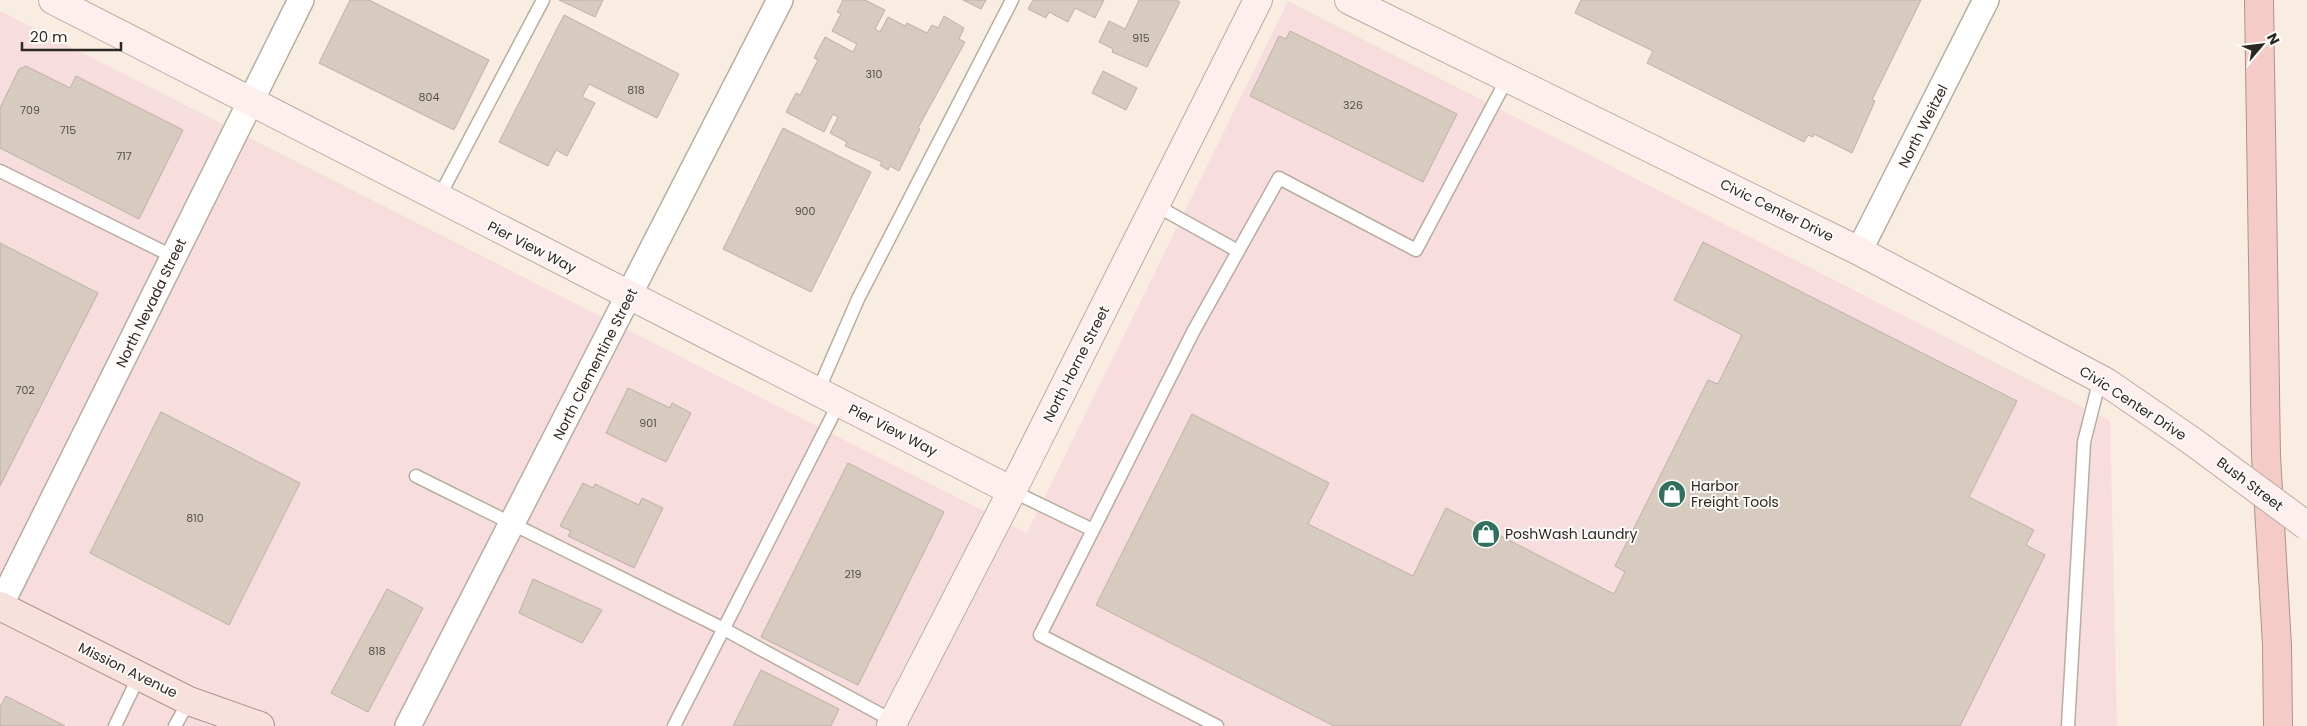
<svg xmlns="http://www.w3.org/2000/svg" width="2307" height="726" font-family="Poppins,sans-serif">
	<rect width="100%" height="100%" fill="#f8ede0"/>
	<path fill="#f8ddde" d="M1288 1 2110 421 2117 726H0V11L1027 533Z"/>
	<g fill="#d6cbbe" stroke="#bbb1a4">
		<path d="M350 0H369L489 60 454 130 319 63Z"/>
		<path d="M559 0H603L595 17Z"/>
		<path d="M843 0H865L885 10 875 29 880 32 888 17 905 26 907 23 927 33 932 25 938 28 944 16 964 28 959 39 965 42 918 128 920 129 899 171 890 166 888 170 880 165 882 162 845 146 847 142 830 133 838 117 833 114 824 132 786 112 796 93 800 95 818 60 814 58 825 37 853 52 857 44 832 31 841 14 837 12Z"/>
		<path d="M963 0H986L981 9Z"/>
		<path d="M1033 0H1104L1095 18 1075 8 1068 22 1049 12 1046 18 1028 9Z"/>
		<path d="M1139 0H1176L1180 2 1147 67 1112 52 1113 49 1099 42 1109 21 1125 29Z"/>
		<path d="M1581 0H1921L1872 100 1875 101 1852 153 1814 134 1813 137 1808 135 1804 142 1647 63 1653 51 1575 13Z"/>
		<path d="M564 15 679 74 657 118 589 84 582 97 595 103 567 156 556 150 548 166 499 142Z"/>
		<path d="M1290 31 1457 114 1423 182 1250 96 1279 36 1286 39Z"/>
		<path d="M26 66 70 88 76 76 183 130 139 219 0 148V108L19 69Z"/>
		<path d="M1103 71 1137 88 1126 110 1092 93Z"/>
		<path d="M783 128 871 172 811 292 723 249Z"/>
		<path d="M1703 242 2017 401 1969 497 2034 530 2026 545 2045 555 1960 726H1334L1096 605 1192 414 1329 483 1308 524 1413 576 1446 508 1614 594 1625 572 1615 566 1708 380 1718 384 1742 335 1674 300Z"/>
		<path d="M0 243 98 293 0 486Z"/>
		<path d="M628 388 670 408 672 403 691 413 666 462 606 433Z"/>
		<path d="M161 412 300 483 229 625 90 553Z"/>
		<path d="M848 463 944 512 858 685 761 637Z"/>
		<path d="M583 483 593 488 595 484 639 505 642 498 663 508 634 568 568 536 571 531 560 526Z"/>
		<path d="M533 579 602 610 582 643 519 613Z"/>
		<path d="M387 589 423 608 368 712 331 693Z"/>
		<path d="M761 670 839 709 831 726H733Z"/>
		<path d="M6 696 65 726H0V707Z"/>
	</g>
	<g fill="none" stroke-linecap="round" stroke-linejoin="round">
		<defs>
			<g id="lane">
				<path d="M0 171 174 257"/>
				<path d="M438 199 543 0"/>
				<path d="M1155 205 1238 251"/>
				<path d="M818 391 858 299 1012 0"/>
				<path d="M416 476 722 628 893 721"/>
				<path d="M1012 491 1093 530"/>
				<path d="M115 726 139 676"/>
				<path d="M175 726 189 701"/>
				<path d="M674 726 839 403"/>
				<path d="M1217 726 1040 635 1193 332 1279 178 1416 250 1508 77"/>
				<path d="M2068 726 2084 442 2100 379"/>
			</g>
			<g id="street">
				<path d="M1859 251 1986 0"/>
				<path d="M0 606 301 0"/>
				<path d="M408 726 780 0"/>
			</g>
			<g id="secondary">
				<path d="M53 0 1012 491"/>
				<path d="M1349 0 1859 251 2106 382 2192 441"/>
				<path d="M891 726 1012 491 1258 0"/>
			</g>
			<path id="primary" d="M0 606 189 701 260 726"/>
			<path id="highway" d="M2259 0 2266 456 2277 645 2278 726"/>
		</defs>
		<use href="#lane" stroke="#b7ada0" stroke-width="15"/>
		<use href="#street" stroke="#b7ada0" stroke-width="28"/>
		<use href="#secondary" stroke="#b7ada0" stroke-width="30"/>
		<use href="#primary" stroke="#ae928d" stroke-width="30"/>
		<use href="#highway" stroke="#ae928d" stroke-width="30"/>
		<use href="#lane" stroke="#fff" stroke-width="12"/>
		<use href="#street" stroke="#fff" stroke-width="25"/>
		<use href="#secondary" stroke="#fcefee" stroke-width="28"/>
		<use href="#primary" stroke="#f8e0dd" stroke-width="28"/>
		<use href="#highway" stroke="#f4cbc6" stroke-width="28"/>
		<defs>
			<path id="secondary-bridge" d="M2192 441 2307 526"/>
		</defs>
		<use href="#secondary-bridge" stroke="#b7ada0" stroke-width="30" stroke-linecap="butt"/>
		<use href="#secondary-bridge" stroke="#fcefee" stroke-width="28"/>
	</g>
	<defs>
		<symbol id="shop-disc" viewBox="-11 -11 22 22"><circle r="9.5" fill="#31705e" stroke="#fefbf9"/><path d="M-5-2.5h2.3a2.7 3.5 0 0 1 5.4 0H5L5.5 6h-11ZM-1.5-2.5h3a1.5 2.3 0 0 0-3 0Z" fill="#fff"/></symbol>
	</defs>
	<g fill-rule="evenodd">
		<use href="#shop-disc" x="1656" y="478" width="32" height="32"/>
		<use href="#shop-disc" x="1470" y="518" width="32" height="32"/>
	</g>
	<g text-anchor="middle" stroke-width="4" stroke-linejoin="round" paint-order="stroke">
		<g font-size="11" fill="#56514a">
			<text x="1141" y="42">915</text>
			<text x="874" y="78">310</text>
			<text x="636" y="94">818</text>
			<text x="429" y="101">804</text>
			<text x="1353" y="109">326</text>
			<text x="30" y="114">709</text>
			<text x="68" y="134">715</text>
			<text x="124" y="160">717</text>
			<text x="805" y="215">900</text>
			<text x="25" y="394">702</text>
			<text x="648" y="427">901</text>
			<text x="195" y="522">810</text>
			<text x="853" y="578">219</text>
			<text x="377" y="655">818</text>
		</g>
		<g font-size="14" fill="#2c2823" stroke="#fefbf9">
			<text transform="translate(1923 126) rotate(-63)" y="5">North Weitzel</text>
			<text transform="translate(1777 210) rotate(26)" y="5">Civic Center Drive</text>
			<text transform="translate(532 247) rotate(27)" y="5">Pier View Way</text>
			<text transform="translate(151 303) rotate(-64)" y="5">North Nevada Street</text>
			<text transform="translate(595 364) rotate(-63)" y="5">North Clementine Street</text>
			<text transform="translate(1076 364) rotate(-63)" y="5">North Horne Street</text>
			<text transform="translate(2133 403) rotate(33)" y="5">Civic Center Drive</text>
			<text transform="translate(893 430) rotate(27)" y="5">Pier View Way</text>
			<text transform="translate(2250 484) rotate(37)" y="5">Bush Street</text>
			<text transform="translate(128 670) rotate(26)" y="5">Mission Avenue</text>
		</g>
		<g font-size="14" fill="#2c2823" stroke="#fefbf9" text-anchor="start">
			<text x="1691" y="491">Harbor<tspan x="1691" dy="16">Freight Tools</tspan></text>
			<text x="1505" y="539">PoshWash Laundry</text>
		</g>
	</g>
	<g transform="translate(2262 45) rotate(62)" stroke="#fefbf9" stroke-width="4" paint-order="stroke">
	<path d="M0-4L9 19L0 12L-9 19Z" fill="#2c2823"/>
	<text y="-8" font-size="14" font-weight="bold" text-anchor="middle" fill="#2c2823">N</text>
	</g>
	<path d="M22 42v8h99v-8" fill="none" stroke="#2c2823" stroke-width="2.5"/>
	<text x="30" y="42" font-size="15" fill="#2c2823" stroke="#fefbf9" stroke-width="4" paint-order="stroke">20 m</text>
</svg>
